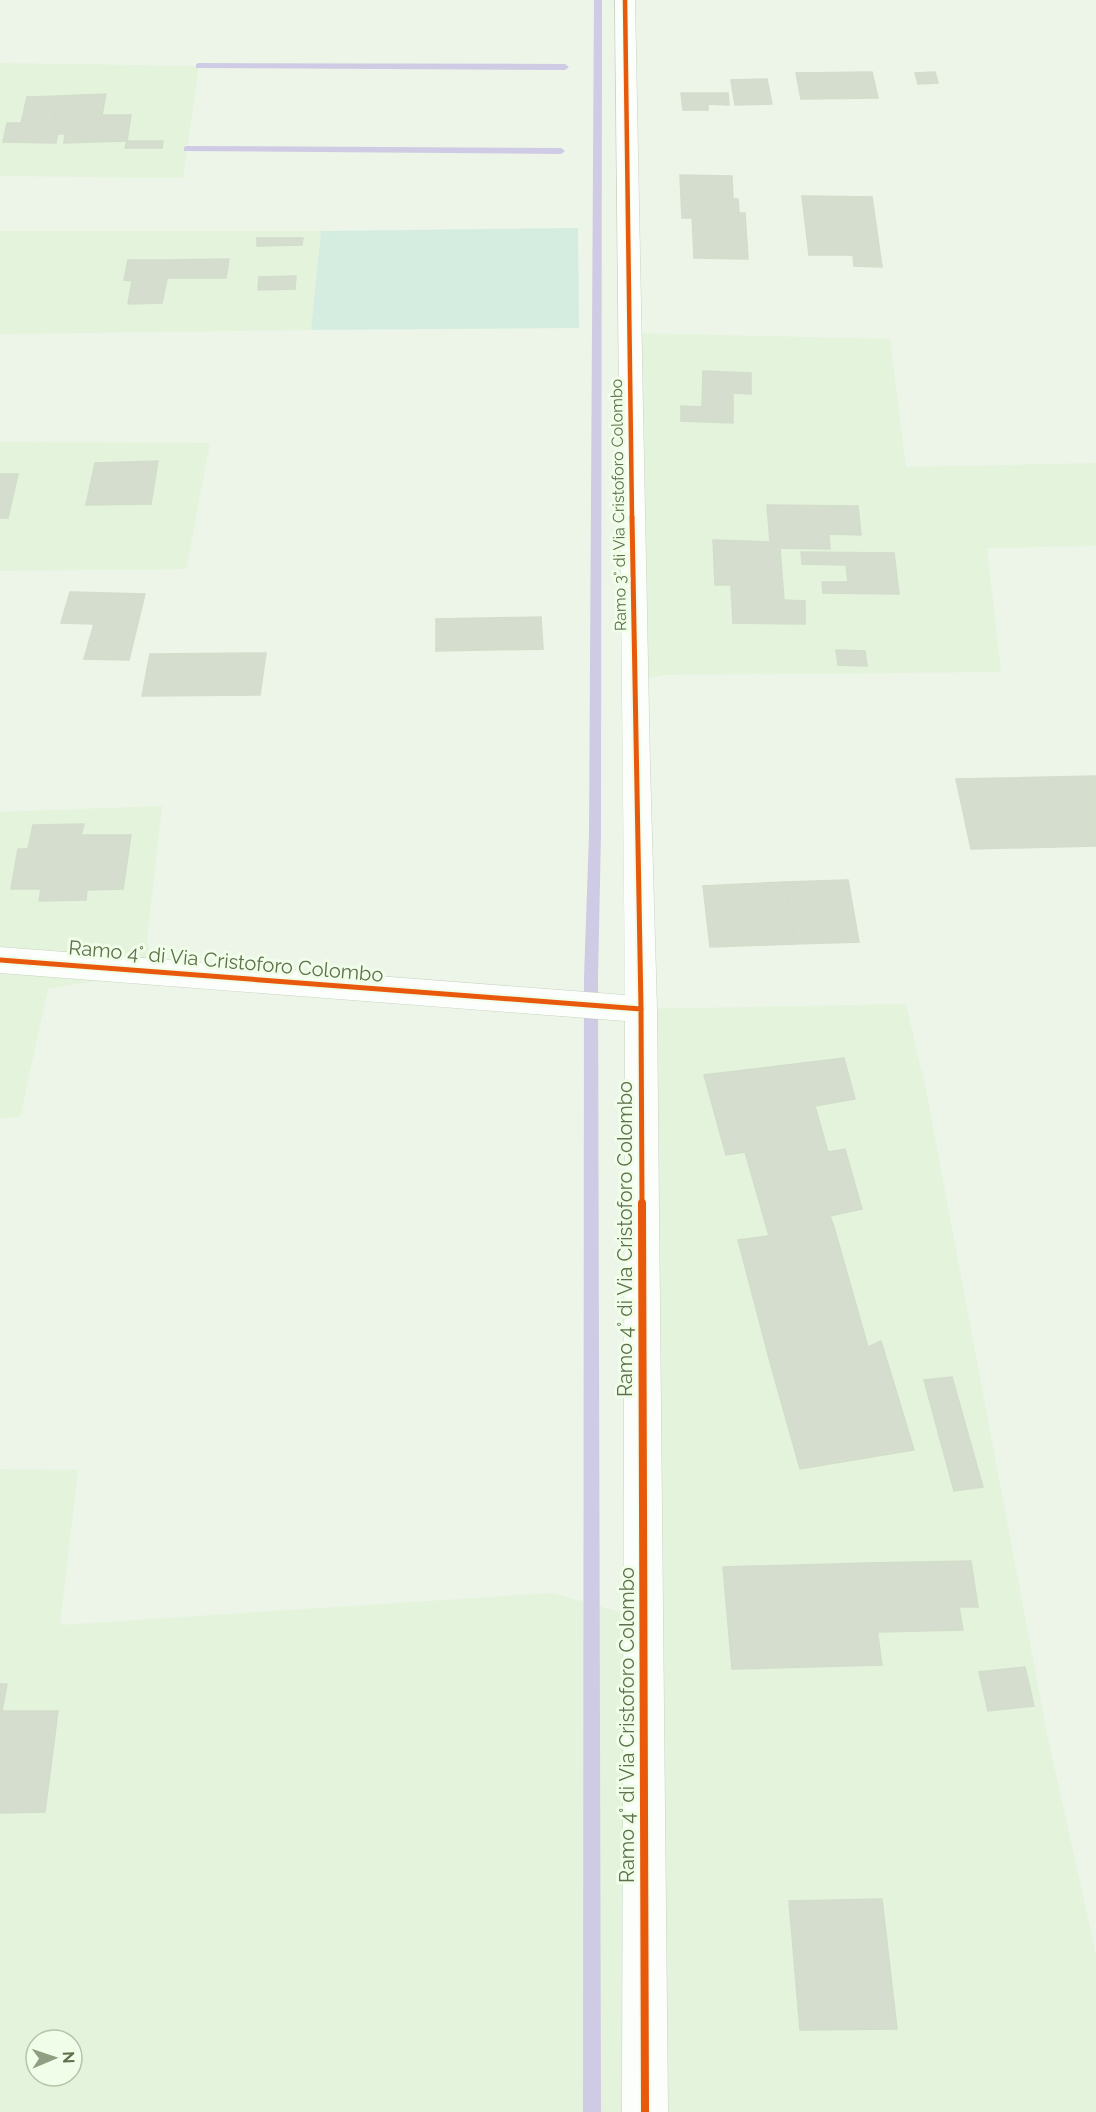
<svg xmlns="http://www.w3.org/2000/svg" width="1096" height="2112" font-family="Raleway,sans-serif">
	<rect width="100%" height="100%" fill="#ecf5e8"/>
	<g fill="#e4f3dc" fill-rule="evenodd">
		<path d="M0 63 199 66 183 178 0 176Z"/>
		<path d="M0 231H321L311 330 0 334Z"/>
		<path d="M629 333 890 339 906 467 1096 463V546L987 548 1001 672 664 675 634 681Z"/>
		<path d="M0 442 210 443 186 569 0 571Z"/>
		<path d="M162 806 147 939 154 971 48 989 20 1117 0 1118V812Z"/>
		<path d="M906 1004 926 1090 1047 1734 1096 1955V2112H0V1469L78 1470 60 1625 551 1593 642 1618 641 1009ZM36 2040H72V2076H36Z"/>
	</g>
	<path fill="#d5ede1" d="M578 228 579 328 311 330 321 231Z"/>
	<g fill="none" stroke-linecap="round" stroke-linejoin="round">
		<g fill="#cfcbe4" fill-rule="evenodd">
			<path d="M594 0H602L601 834 598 977 601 2112H583L584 977 589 834Z"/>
			<path d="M199 63 565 64 569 67 565 70 196 68V64Z"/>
			<path d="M187 146 561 148 565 151 561 154 184 151V147Z"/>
		</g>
	</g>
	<g fill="#d5dece" stroke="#d3ddcb" stroke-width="1.5">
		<path d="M872 72 878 98 801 99 796 73Z"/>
		<path d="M935 72 938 83 918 84 915 73Z"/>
		<path d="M767 79 772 104 735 105 731 80Z"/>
		<path d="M681 93H728L729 105 708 104V110H683Z"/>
		<path d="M106 94 102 115H131L127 141 64 143 65 134H57L60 119H54L59 96Z"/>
		<path d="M59 96 54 119H60L56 143 3 142 7 123H21L27 97Z"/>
		<path d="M127 141H163L162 148H125Z"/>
		<path d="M680 175 732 176 733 199H738L739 213H692V218H682Z"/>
		<path d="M802 196 872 197 882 267 854 266 853 255H809Z"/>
		<path d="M692 213H745L748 259 694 258Z"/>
		<path d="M257 238H303L302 245 257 246Z"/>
		<path d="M229 259 226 278H167L171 260Z"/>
		<path d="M128 260H171L162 303 128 304 132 281 124 280Z"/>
		<path d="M296 276 295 289 258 290 259 277Z"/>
		<path d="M703 371 751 373V394L733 393V423L681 421V406L702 407Z"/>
		<path d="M158 461 151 504 86 505 95 463Z"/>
		<path d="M0 474H18L8 518H0Z"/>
		<path d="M767 505 858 506 861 535 829 534 830 549 780 548 784 600 805 601V624L733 623 731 585H715L713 540 770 542Z"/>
		<path d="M801 552 894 553 899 594 823 593 822 582H848L846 565 802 564Z"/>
		<path d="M70 592 145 594 129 660 84 659 94 624 61 623Z"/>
		<path d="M541 617 543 649 436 651V619Z"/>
		<path d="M836 650 865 651 867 666 838 665Z"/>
		<path d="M266 653 260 695 142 696 150 654Z"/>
		<path d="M1096 776V846L971 849 956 779Z"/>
		<path d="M84 824 81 835H131L123 889 87 890 86 900 39 901 41 889H11L18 849H28L33 825Z"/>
		<path d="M848 880 859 942 795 944 785 882Z"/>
		<path d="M785 882 795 944 710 947 703 886Z"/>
		<path d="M844 1058 855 1099 815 1106 828 1152 845 1149 862 1209 830 1216 834 1227 769 1236 745 1152 726 1155 704 1075Z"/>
		<path d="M834 1227 868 1347 770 1362 738 1240Z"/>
		<path d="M881 1341 914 1450 800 1469 770 1362 868 1347Z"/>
		<path d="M952 1377 983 1487 954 1491 924 1380Z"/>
		<path d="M971 1561 978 1607H959L963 1630 878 1632 868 1563Z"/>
		<path d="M868 1563 882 1665 732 1669 723 1567Z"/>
		<path d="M1025 1667 1034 1706 988 1711 979 1672Z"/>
		<path d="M0 1684H7L2 1711H58L45 1812 0 1813Z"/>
		<path d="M882 1899 897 2029 800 2030 789 1901Z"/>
	</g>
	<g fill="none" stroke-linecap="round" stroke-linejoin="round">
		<defs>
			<path id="street" d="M615 0H635L650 766 657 1009 668 2112H622L625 1021 0 973V947L625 995Z"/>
		</defs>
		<use href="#street" stroke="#c8d2c1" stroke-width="1"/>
		<use href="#street" fill="#fcfefc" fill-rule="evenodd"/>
		<defs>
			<path id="cycleway-far2" d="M625 0 632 518"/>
			<g id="cycleway-far1">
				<path d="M632 517 641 1009"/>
				<path d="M0 960 641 1009 642 1204"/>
			</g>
			<path id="cycleway" d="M642 1203 645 2112"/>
		</defs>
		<use href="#cycleway-far2" stroke="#effde9" stroke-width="7"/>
		<use href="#cycleway-far1" stroke="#effde9" stroke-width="9"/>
		<use href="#cycleway" stroke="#effde9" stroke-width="11"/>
		<use href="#cycleway-far2" stroke="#e8590c" stroke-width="4.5"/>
		<use href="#cycleway-far1" stroke="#e8590c" stroke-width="5"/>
		<use href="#cycleway" stroke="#e8590c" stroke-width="8"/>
	</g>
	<g text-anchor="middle" stroke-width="6" stroke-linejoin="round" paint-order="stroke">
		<g font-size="16" fill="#5f704b" stroke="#effde9">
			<text transform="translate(618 505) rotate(-91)" y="6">Ramo 3° di Via Cristoforo Colombo</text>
		</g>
		<g font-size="20" fill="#5f704b" stroke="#effde9">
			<text transform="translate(226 961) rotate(5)" y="7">Ramo 4° di Via Cristoforo Colombo</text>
			<text transform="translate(625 1239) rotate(-90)" y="7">Ramo 4° di Via Cristoforo Colombo</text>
			<text transform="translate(627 1725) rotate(-90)" y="7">Ramo 4° di Via Cristoforo Colombo</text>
		</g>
	</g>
	<g transform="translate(54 2058) rotate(88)"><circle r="28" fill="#effde9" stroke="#b5c5aa" stroke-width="1.5"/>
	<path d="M0-4.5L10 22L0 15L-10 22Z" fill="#909f82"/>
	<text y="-9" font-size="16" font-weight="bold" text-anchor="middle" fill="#5f704b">N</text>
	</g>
</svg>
